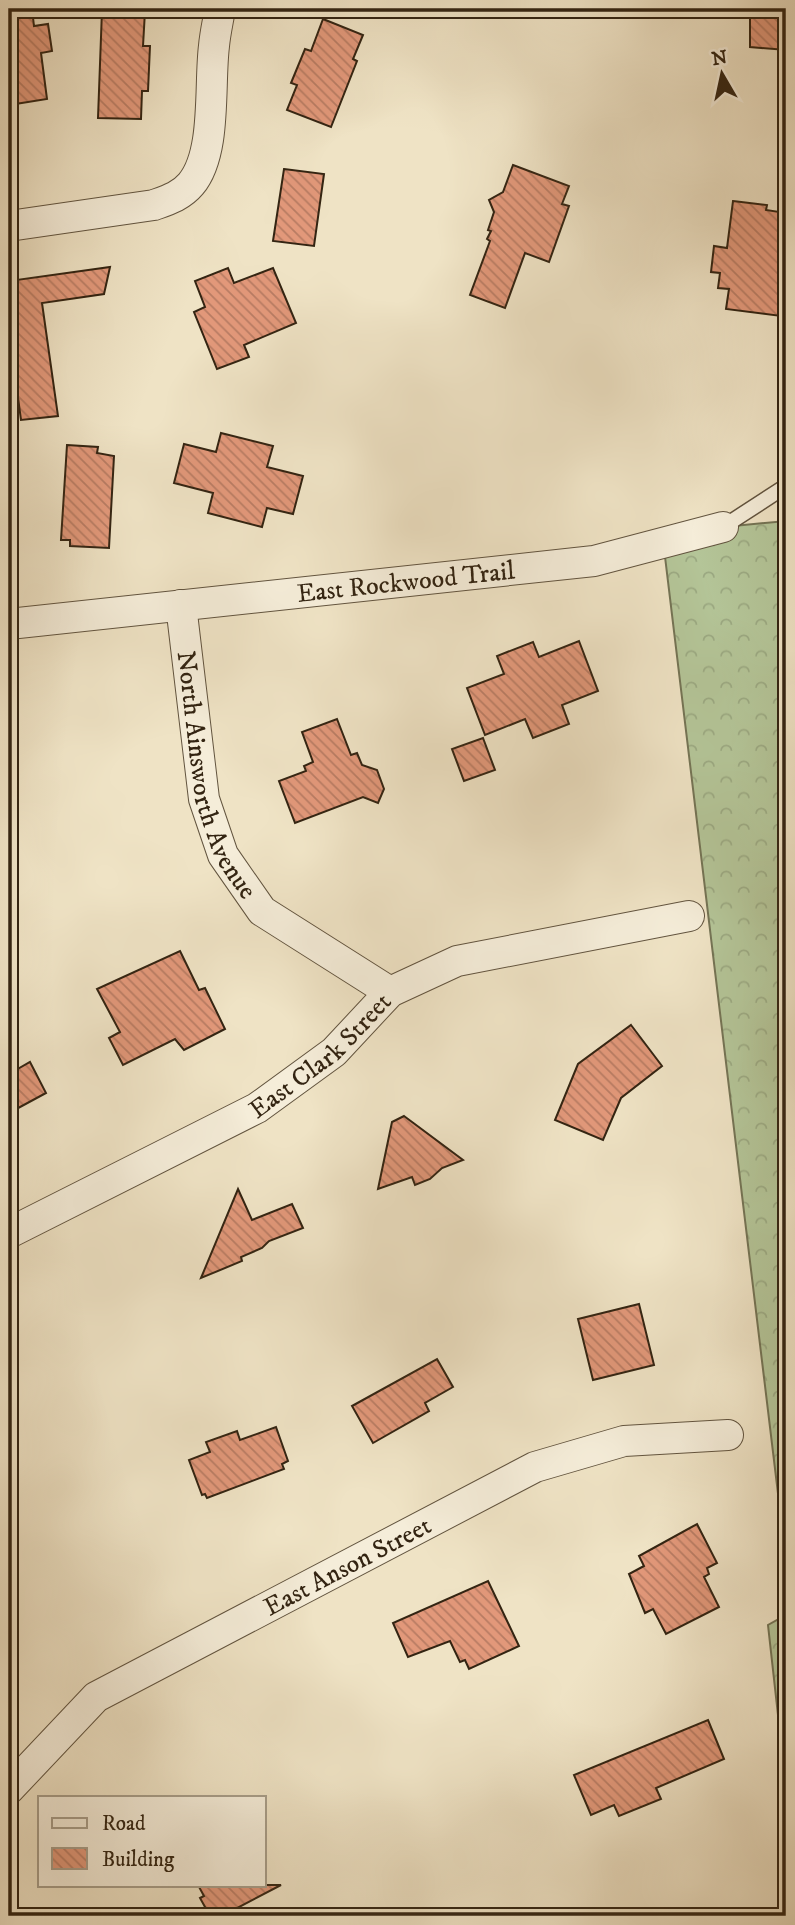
<svg xmlns="http://www.w3.org/2000/svg" width="795" height="1925" font-family="'IM FELL DW Pica',serif">
	<defs>
		<pattern id="forest-crowns" width="20" height="18" patternUnits="userSpaceOnUse" patternTransform="scale(1.75)"><rect width="20" height="18" fill="#b4c598"/><path d="M2 6a3 3 0 1 1 6 0M12 15a3 3 0 1 1 6 0" fill="none" stroke="#9ba982"/></pattern>
		<pattern id="building-back-hatch" width="6" height="6" patternUnits="userSpaceOnUse" patternTransform="scale(1.75)"><rect width="6" height="6" fill="#e2987a"/><path d="M-1 5l2 2M0 0l6 6M5-1l2 2" fill="none" stroke="#b87c63"/></pattern>
	</defs>
	<rect width="100%" height="100%" fill="#efe3c5"/>
	<filter id="stains"><feTurbulence type="fractalNoise" baseFrequency=".00286" numOctaves="4"/><feColorMatrix values="0 0 0 0 .2 0 0 0 0 .09 0 0 0 0 .02 0 0 0 .5 -.17"/></filter>
	<radialGradient id="worn" r=".72"><stop offset=".6" stop-color="#630" stop-opacity="0"/><stop offset="1" stop-color="#630" stop-opacity=".3"/></radialGradient>
	<g fill="url(#forest-crowns)" stroke="#747455" stroke-width="2">
		<path d="M786 521V1560L663 540 723 527Z"/>
		<path d="M786 1615V1787L768 1625Z"/>
	</g>
	<g fill="url(#building-back-hatch)" stroke="#332412" stroke-width="2">
		<path d="M9 9H32L34 26 48 24 52 51 41 53 47 99 9 105Z"/>
		<path d="M750 9H786V50L750 47Z"/>
		<path d="M102 10 145 11 143 46H150L148 91H142L141 119 98 118Z"/>
		<path d="M323 19 363 35 353 59 357 61 331 127 287 110 297 85 291 83 305 49 311 51Z"/>
		<path d="M513 165 569 186 562 204 569 206 549 262 525 253 505 308 470 295 490 241 487 239 491 231 488 230 494 212 489 200 503 192Z"/>
		<path d="M284 169 324 174 314 246 273 241Z"/>
		<path d="M733 201 767 205 766 210 786 213V280L781 316 726 309 729 289 718 288 720 273 711 272 714 246 727 248Z"/>
		<path d="M110 267 104 294 42 303 58 416 21 420 9 331V281Z"/>
		<path d="M228 268 234 283 273 268 296 323 244 345 249 357 217 369 194 312 205 307 195 281Z"/>
		<path d="M221 433 273 446 267 467 303 476 293 514 267 508 262 527 208 513 213 493 174 483 184 444 216 452Z"/>
		<path d="M67 445 98 447 97 453 114 456 109 548 70 546V540H61Z"/>
		<path d="M579 641 598 691 562 705 569 724 533 738 525 719 485 735 467 688 504 674 497 656 533 642 539 657Z"/>
		<path d="M337 719 351 755 357 753 362 765 377 770 384 789 378 803 363 797 295 823 279 781 306 771 304 766 313 762 302 732Z"/>
		<path d="M483 738 495 770 464 781 452 749Z"/>
		<path d="M180 951 199 990 205 988 225 1029 184 1050 175 1039 123 1065 109 1038 120 1032 97 989Z"/>
		<path d="M631 1025 662 1066 621 1098 603 1140 555 1120 578 1064Z"/>
		<path d="M30 1062 46 1093 9 1113V1074Z"/>
		<path d="M404 1116 463 1160 442 1168 430 1179 415 1185 412 1177 378 1189 392 1122Z"/>
		<path d="M238 1189 252 1220 292 1204 303 1228 269 1241 262 1248 241 1257 242 1261 201 1278Z"/>
		<path d="M639 1304 654 1365 593 1380 578 1319Z"/>
		<path d="M437 1359 453 1387 425 1403 429 1411 373 1443 352 1406Z"/>
		<path d="M276 1427 288 1461 282 1464 284 1469 207 1498 205 1494 202 1495 189 1460 210 1452 206 1442 237 1431 240 1440Z"/>
		<path d="M697 1524 717 1563 707 1568 709 1574 704 1577 719 1607 666 1634 653 1609 645 1613 629 1574 644 1566 639 1556Z"/>
		<path d="M488 1581 519 1646 469 1669 465 1660 460 1662 450 1641 408 1657 393 1623Z"/>
		<path d="M708 1720 724 1759 656 1788 661 1799 619 1816 614 1805 591 1815 574 1775Z"/>
		<path d="M198 1885H281L222 1916H210L200 1898 204 1896Z"/>
	</g>
	<g fill="none" stroke-linecap="round" stroke-linejoin="round">
		<defs>
			<path id="lane" d="M723 527 786 486"/>
			<g id="street">
				<path d="M9 226 154 205C168 200 181 196 191 184 217 153 209 85 214 46 215 34 218 21 220 9"/>
				<path id="s1" d="M181 605 204 799 223 855 262 911 390 992"/>
				<path id="s2" d="M9 624 594 561 723 527"/>
				<path id="s3" d="M9 1233 257 1108 334 1052 390 992 457 961 689 916"/>
				<path id="s4" d="M9 1789 96 1697 535 1467 624 1441 728 1435"/>
			</g>
		</defs>
		<use href="#lane" stroke="#62543f" stroke-width="17"/>
		<use href="#street" stroke="#62543f" stroke-width="32"/>
		<use href="#lane" stroke="#f5edd9" stroke-width="14"/>
		<use href="#street" stroke="#f5edd9" stroke-width="30"/>
	</g>
	<g text-anchor="middle" stroke-width="7" stroke-linejoin="round" paint-order="stroke">
		<g font-size="26" fill="#332412" stroke="#f5edd9">
			<text dy="9" stroke="none"><textPath href="#s2" startOffset="399">East Rockwood Trail</textPath></text>
			<text dy="9" stroke="none"><textPath href="#s1" startOffset="175">North Ainsworth Avenue</textPath></text>
			<text dy="9" stroke="none"><textPath href="#s3" startOffset="360">East Clark Street</textPath></text>
			<text dy="9" stroke="none"><textPath href="#s4" startOffset="410">East Anson Street</textPath></text>
		</g>
	</g>
	<rect width="795" height="1925" fill="none" stroke="#efe3c5" stroke-width="35"/>
	<rect x="10" y="10" width="774" height="1904" fill="none" stroke="#332412" stroke-width="3.5"/>
	<rect x="18" y="18" width="760" height="1890" fill="none" stroke="#332412" stroke-width="2"/>
	<rect x="38" y="1796" width="228" height="91" fill="#f5edd9" stroke="#a79d89" stroke-width="2"/>
	<rect x="52" y="1818" width="35" height="10" fill="#f5edd9" stroke="#a79d89" stroke-width="2"/>
	<text x="102" y="1830" font-size="21" fill="#332412">Road</text>
	<rect x="52" y="1848" width="35" height="21" fill="url(#building-back-hatch)" stroke="#a79d89" stroke-width="2"/>
	<text x="102" y="1866" font-size="21" fill="#332412">Building</text>
	<g transform="translate(722 74) rotate(351)" stroke="#f5edd9" stroke-width="5" paint-order="stroke">
	<path d="M0-5L12 26L0 18L-12 26Z" fill="#332412"/>
	<text y="-10" font-size="19" font-weight="bold" text-anchor="middle" fill="#332412">N</text>
	</g>
	<rect width="100%" height="100%" filter="url(#stains)"/>
	<rect width="100%" height="100%" fill="url(#worn)"/>
</svg>
